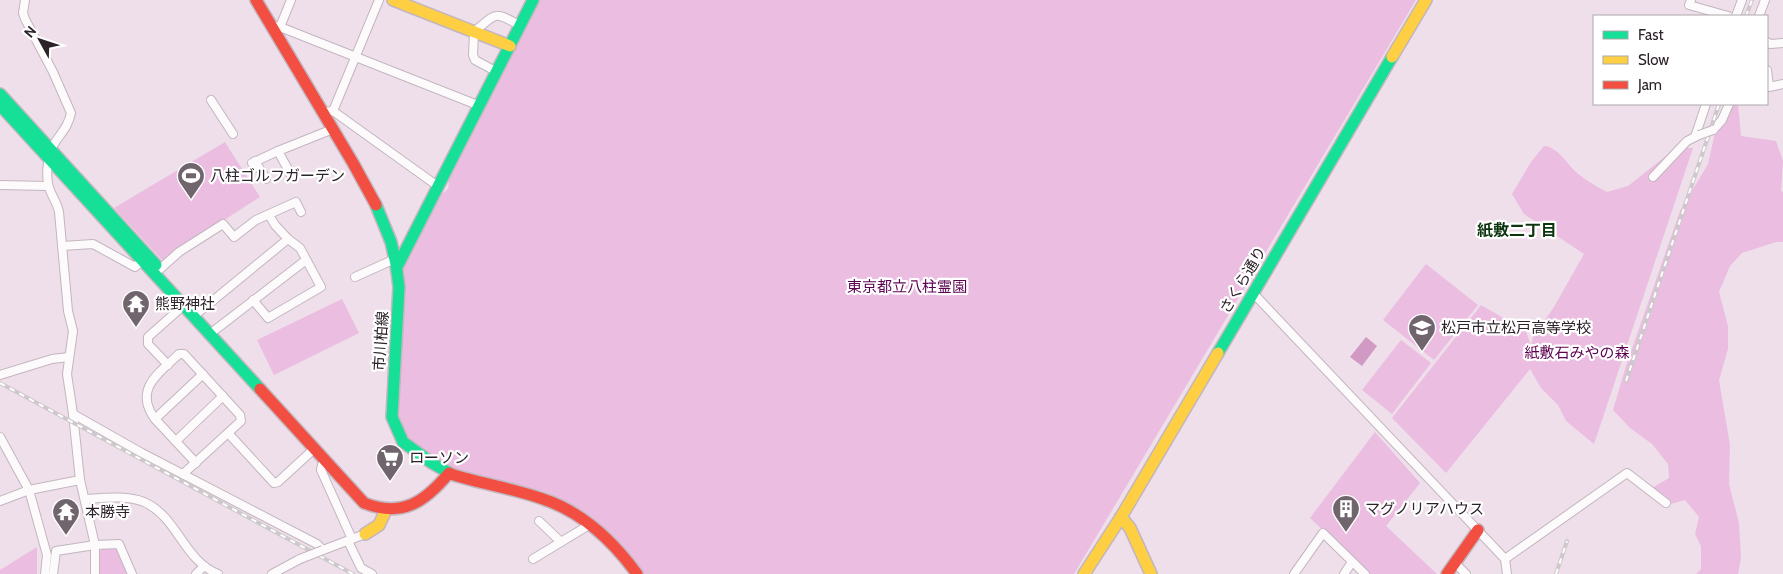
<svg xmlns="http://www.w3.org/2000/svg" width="1783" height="574" font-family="Cabin,'Noto Sans JP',sans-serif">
	<rect width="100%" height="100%" fill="#efdfea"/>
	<g fill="#ebbde1">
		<path d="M538 0H1416L1074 574H643C624 546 600 518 569 503 561 499 553 495 545 492 496 474 417 476 398 417L403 266 437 195C448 192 451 188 447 177Z"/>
		<path d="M1726 104H1738L1741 136 1776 141 1783 161 1781 191 1783 192V242H1776L1742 253 1730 266 1719 292 1728 326V349L1719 380 1730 445 1729 484 1739 523 1741 558 1738 574H1696L1701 569V546L1695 534 1699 517 1685 500 1671 504 1654 494 1652 488 1669 478 1668 464 1652 444 1630 428 1613 410 1626 366 1680 211 1708 164 1717 124Z"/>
		<path d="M225 142 260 197 162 260 114 208Z"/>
		<path d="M1544 146C1558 147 1567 164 1577 173 1587 181 1596 186 1607 192L1628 186 1676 148H1693L1594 444 1566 421 1558 405 1541 388 1530 369 1446 473 1392 418 1481 305 1526 331 1531 346 1533 337 1554 307 1584 254 1524 214 1512 194 1531 162Z"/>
		<path d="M1426 264 1478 305 1434 360 1383 320Z"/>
		<path d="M342 299 359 333 274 375 257 340Z"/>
		<path d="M1401 340 1431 363 1392 414 1362 390Z"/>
		<path d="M1375 432 1420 483 1386 526 1437 574H1370L1310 518Z"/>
		<path d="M118 546 131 574H99L100 551 103 548Z"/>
		<path d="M37 547V574H0V570Z"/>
	</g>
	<path fill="#d09ac4" d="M1366 337 1377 346 1362 366 1350 357Z"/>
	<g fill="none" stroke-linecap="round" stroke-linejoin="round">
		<defs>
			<g id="street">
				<path d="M25 0 23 13 25 19 53 72 71 113C68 127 61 133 54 144 48 154 46 171 48 183 49 193 57 201 59 212L68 311 73 331 67 374 73 414 80 480 95 545V574"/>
				<path d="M1691 0 1689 5 1728 16"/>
				<path d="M1736 16 1742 0"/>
				<path d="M1759 16 1765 0"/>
				<path d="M272 26 280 27 480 106"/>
				<path d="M280 27 291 0"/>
				<path d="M1767 42 1770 44 1783 43"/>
				<path d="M1767 70 1769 87 1783 84"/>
				<path d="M497 72 475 60 473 55 474 32C498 12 493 11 521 26"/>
				<path d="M211 100 233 134"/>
				<path d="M333 111 439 187"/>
				<path d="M323 112 333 111 379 0"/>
				<path d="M1713 130 1722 120 1729 104"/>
				<path d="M1695 137 1706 104"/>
				<path d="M278 151 291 175"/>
				<path d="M255 161 266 179"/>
				<path d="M252 163 278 151 333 129"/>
				<path d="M1653 177 1687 141 1699 135"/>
				<path d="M0 185 48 186"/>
				<path d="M269 215 275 225 288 239"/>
				<path d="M62 246 93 244 135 267 142 261"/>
				<path d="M160 269 179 252 223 224 234 237 256 220 296 202 301 212"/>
				<path d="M355 277 397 258"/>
				<path d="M1253 293 1505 559 1507 574"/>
				<path d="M199 312 288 239 300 248 321 287 268 318 253 300"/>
				<path d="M215 330 306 260"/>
				<path d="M168 365 148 344V337L183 306"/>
				<path d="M0 375 52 359 69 357"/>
				<path d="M73 414 142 453 317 544 323 550 365 534"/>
				<path d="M155 419 203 374"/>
				<path d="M228 433 274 483 278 482 315 448"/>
				<path d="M0 437 29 490 47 555 45 574"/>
				<path d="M176 441 223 396"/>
				<path d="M326 462 322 465 321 470 352 539"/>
				<path d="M183 474 241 421 240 415 184 354H179C159 373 133 389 155 419L196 463"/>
				<path d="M85 499C104 498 126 495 144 502 178 517 183 560 218 574"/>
				<path d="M0 501 29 490 80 480"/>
				<path d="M539 521 561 542"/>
				<path d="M348 541 361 568 372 574"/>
				<path d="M533 559 589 525"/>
				<path d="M1505 559 1627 473 1666 503"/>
				<path d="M1455 563 1466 574"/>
				<path d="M53 574 56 551 95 545 119 544 132 574"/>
				<path d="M196 574 204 566"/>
				<path d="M272 574 300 559"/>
				<path d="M1294 574 1323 533 1365 574"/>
				<path d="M1344 574 1352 562"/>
			</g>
			<g id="fast">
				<path d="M0 94 156 265"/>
				<path d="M0 105 260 389"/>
				<path d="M376 205 391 242 396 264 399 287 392 417 403 442 432 463 451 474"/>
				<path d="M398 265 533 0"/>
				<path d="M1218 353 1392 57"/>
			</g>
			<g id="slow">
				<path d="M393 0 510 46"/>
				<path d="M1392 57 1426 0"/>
				<path d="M1121 517 1130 528 1151 574"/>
				<path d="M365 534 379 525 386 510"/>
				<path d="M1084 574 1121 517 1218 353"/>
			</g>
			<g id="jam">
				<path d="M256 0 353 163 376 205"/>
				<path d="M260 389 364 503C402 518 425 502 449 473"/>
				<path d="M451 474C481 484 513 488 543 499 582 512 613 541 637 574"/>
				<path d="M1447 574 1478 530"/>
			</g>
		</defs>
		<use href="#street" stroke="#c2b6bf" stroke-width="10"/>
		<use href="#fast" stroke="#c2b6bf" stroke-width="14"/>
		<use href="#slow" stroke="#c2b6bf" stroke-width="14"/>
		<use href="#jam" stroke="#c2b6bf" stroke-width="14"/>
		<use href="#street" stroke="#fdfafc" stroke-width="8"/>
		<use href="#fast" stroke="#16e098" stroke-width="11"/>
		<use href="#slow" stroke="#ffcf43" stroke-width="11"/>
		<use href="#jam" stroke="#f24e42" stroke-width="11"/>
		<defs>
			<g id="rail">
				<path d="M1746 16 1752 0"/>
				<path d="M1626 381 1719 104"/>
				<path d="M0 383 353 574"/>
				<path d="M1556 574 1567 541"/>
			</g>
		</defs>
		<use href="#rail" stroke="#cdc8cb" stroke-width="4"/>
		<use href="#rail" stroke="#fff" stroke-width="2" stroke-dasharray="5.5" stroke-linecap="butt"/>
		<defs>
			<g id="street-bridge">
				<path d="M1699 135 1713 130"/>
				<path d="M300 559 323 550"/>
			</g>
		</defs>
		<use href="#street-bridge" stroke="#c2b6bf" stroke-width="10" stroke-linecap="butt"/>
		<use href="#street-bridge" stroke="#fdfafc" stroke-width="8"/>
	</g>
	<defs>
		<symbol id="stadium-pin" viewBox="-11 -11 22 30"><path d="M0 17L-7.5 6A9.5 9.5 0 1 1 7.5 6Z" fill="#70646d" stroke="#fff"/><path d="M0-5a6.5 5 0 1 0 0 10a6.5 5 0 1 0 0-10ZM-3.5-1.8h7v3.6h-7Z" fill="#fff"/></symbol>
		<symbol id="temple-pin" viewBox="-11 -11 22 30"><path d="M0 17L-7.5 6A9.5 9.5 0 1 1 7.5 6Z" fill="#70646d" stroke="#fff"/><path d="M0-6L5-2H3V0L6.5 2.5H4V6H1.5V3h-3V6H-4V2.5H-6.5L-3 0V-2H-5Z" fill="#fff"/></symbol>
		<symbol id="school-pin" viewBox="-11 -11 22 30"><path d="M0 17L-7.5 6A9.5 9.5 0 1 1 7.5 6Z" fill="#70646d" stroke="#fff"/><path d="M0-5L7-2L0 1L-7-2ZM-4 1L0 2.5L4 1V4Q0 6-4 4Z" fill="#fff"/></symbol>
		<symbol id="supermarket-pin" viewBox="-11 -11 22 30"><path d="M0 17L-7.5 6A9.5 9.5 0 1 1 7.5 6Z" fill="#70646d" stroke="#fff"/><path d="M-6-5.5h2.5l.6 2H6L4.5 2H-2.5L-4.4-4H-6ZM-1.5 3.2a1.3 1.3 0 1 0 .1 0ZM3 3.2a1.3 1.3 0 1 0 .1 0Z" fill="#fff"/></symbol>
		<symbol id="building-pin" viewBox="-11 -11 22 30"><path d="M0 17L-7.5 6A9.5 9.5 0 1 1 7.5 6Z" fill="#70646d" stroke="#fff"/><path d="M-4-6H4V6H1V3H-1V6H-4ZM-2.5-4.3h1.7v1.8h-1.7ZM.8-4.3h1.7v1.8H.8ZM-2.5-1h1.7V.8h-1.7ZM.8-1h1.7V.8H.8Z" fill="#fff"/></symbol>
	</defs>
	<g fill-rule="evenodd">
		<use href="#stadium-pin" x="175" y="160" width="32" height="43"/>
		<use href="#temple-pin" x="120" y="288" width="32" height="43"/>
		<use href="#school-pin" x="1406" y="312" width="32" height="43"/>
		<use href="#supermarket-pin" x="374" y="442" width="32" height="43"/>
		<use href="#building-pin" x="1330" y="493" width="32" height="43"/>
		<use href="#temple-pin" x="50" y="496" width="32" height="43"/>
	</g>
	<g text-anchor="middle" stroke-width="4.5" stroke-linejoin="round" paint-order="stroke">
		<g font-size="15" fill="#2c2229" stroke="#fff" text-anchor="start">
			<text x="210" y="181">八柱ゴルフガーデン</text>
			<text x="155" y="309">熊野神社</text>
			<text x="1441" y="333">松戸市立松戸高等学校</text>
			<text x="409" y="463">ローソン</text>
			<text x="1365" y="514">マグノリアハウス</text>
			<text x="85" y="517">本勝寺</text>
		</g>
		<g font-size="15" fill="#2c2229" stroke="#fff">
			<text transform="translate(1243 280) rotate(-59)" y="5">さくら通り</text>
			<text transform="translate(381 341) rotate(-86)" y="5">市川柏線</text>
		</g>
		<g font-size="15" fill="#5c0252" stroke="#fff">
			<text x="907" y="292">東京都立八柱霊園</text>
			<text x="1577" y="358">紙敷石みやの森</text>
		</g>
		<g font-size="16" font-weight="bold" fill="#0c350d" stroke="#fff">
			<text x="1517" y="236">紙敷二丁目</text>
		</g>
	</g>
	<rect x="1593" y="15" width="175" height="90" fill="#ffffff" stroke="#aba7a9"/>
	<rect x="1603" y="31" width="25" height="8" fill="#16e098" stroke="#aba7a9"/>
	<text x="1638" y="40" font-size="15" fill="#2c2229">Fast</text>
	<rect x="1603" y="56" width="25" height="8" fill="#ffcf43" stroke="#aba7a9"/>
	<text x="1638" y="65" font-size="15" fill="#2c2229">Slow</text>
	<rect x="1603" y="81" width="25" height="8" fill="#f24e42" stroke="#aba7a9"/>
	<text x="1638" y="90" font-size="15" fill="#2c2229">Jam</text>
	<g transform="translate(40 40) rotate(310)" stroke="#ffffff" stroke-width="4" paint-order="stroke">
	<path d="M0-4L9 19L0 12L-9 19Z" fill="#2c2229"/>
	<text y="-8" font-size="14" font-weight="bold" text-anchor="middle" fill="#2c2229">N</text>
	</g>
</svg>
